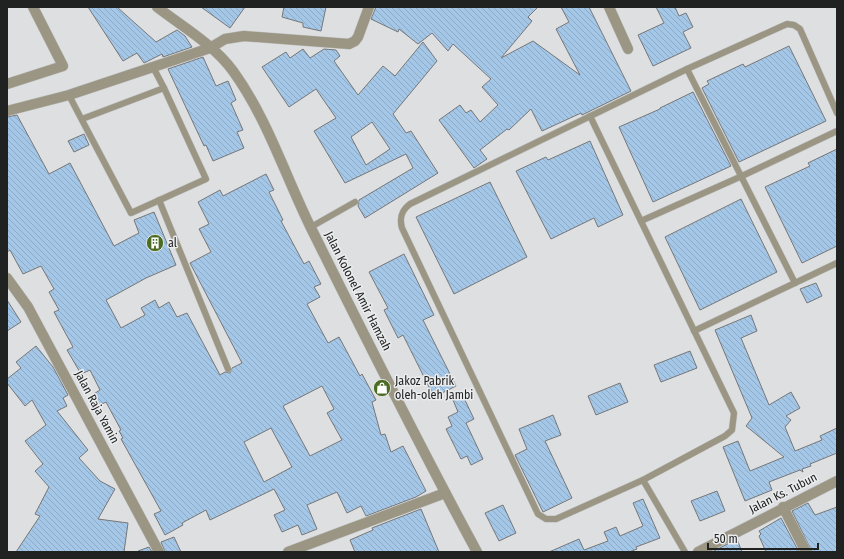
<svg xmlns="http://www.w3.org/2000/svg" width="844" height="559" font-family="'Fira Sans Condensed',sans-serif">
	<defs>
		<pattern id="building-back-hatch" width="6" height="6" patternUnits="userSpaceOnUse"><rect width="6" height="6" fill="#a4c6e7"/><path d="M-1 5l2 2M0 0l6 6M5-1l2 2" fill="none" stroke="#8daac6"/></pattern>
	</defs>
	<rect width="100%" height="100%" fill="#dedfe0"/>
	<g fill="url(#building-back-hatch)" stroke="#767778" fill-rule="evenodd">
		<path d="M88 7H117L156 42 177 30 185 36 192 47 163 57 162 54 144 63 137 53 123 61Z"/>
		<path d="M201 7H245L230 28Z"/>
		<path d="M284 7H326L321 31 303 27V23L282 17Z"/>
		<path d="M376 7H538L528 17 532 21 501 58 533 41 580 75 556 29 569 22 561 7H589L631 91 582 115 581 113 542 131 531 109 509 130 507 129 480 150 487 159 474 168 439 120 460 105 466 113 471 110 480 122 498 105 482 87 491 79 453 44 448 51 432 33 418 44 399 29 398 32 371 19Z"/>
		<path d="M656 7H675L679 16 686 13 693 27 683 32 691 48 653 66 638 35 664 23Z"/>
		<path d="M423 42 437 61 393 114 406 133 411 131 438 173 365 218 358 206 359 200 413 168 406 154 345 183 314 131 336 118 316 89 289 107 262 67 286 52 290 58 303 49 310 58 324 49 336 50 340 56 334 61 358 95 383 66 395 76ZM372 122 390 149 366 165 351 137Z"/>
		<path d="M789 46 826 121 739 162 702 88 709 84 707 81 743 64 745 67Z"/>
		<path d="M203 57 216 86 228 81 236 100 231 103 243 130 237 132 244 148 213 161 206 145 204 146 168 69Z"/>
		<path d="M693 92 731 166 653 202 619 127 660 109V108Z"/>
		<path d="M17 115 49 174 70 163 114 246 139 233 134 220 154 212 176 265 146 278 106 300 121 328 145 315 141 308 155 300 159 308 169 302 177 317 187 313 220 375 225 372 230 373 232 368 242 363 190 263 211 252 199 229 209 224 198 202 220 190 223 196 266 174 274 190 269 192 283 220 281 221 304 264 309 261 321 284 314 287 320 297 307 304 328 343 339 337 360 376 362 374 376 400 372 402 381 435 385 434 391 452 403 446 426 491 416 497 366 516 361 506 347 513 337 492 307 505 317 529 302 535 298 525 282 532 274 515 285 510 274 489 210 520 206 510 182 523 183 525 165 535 154 514 161 511 121 439 123 438 119 431 121 430 106 402 98 406 92 395 100 390 90 370 81 374 67 350 73 347 54 312 59 310 49 292 54 289 41 266 23 274 10 250 7 252V117ZM322 386 334 409 327 413 342 440 310 456 283 406ZM271 428 292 467 264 482 244 442Z"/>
		<path d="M84 134 89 145 74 152 68 141Z"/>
		<path d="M590 141 623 215 598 227 594 218 551 239 516 171 546 157 548 160Z"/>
		<path d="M837 149V246L802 263 765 187 810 166 808 163Z"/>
		<path d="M490 182 527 257 454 294 416 217Z"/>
		<path d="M741 199 777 272 700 310 665 237Z"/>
		<path d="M404 254 434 315 423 320 456 386 434 397 403 335 398 338 384 310 388 308 369 272Z"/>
		<path d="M816 283 822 296 807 303 800 289Z"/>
		<path d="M7 300 21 322 7 331Z"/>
		<path d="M751 315 757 331 741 338 769 405 791 392 800 408 786 416 791 420 785 427 795 451 822 440 820 436 837 428V453L810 464 811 466 802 469 803 472 800 470 769 482 772 490 745 501 723 447 738 441 750 471 784 457 746 426 752 418 715 330Z"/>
		<path d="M36 346 53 367 68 395 63 398 67 406 57 411 88 450 79 458 100 481 115 489 98 519 128 523 124 552H16L40 516 35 514 49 487 35 471 43 464 25 441 46 425 32 400 25 406 7 383V379L21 368 16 362Z"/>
		<path d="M690 351 697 368 661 382 654 365Z"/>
		<path d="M620 383 628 402 596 415 588 396Z"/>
		<path d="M463 396 474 419 466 423 483 459 471 465 467 456 461 459 446 429 452 426 448 417 458 412 453 400Z"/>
		<path d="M553 415 561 435 545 441 572 498 543 512 515 455 527 449 519 429Z"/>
		<path d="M717 491 725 511 700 521 691 501Z"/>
		<path d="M643 499 660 538 636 547 637 549 629 552H549L579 539 584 550 608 541 604 532 616 527 620 536 643 526 633 503Z"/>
		<path d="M808 503 815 515 837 507V552H812L792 511Z"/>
		<path d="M503 505 516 533 499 541 485 513Z"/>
		<path d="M421 509 439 552H355L350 540 373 530 372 528Z"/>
		<path d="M781 518 799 552H766L759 536 761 534 759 531Z"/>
		<path d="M174 537 181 552H165L161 542Z"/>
		<path d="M737 539 742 552H712Z"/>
		<path d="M149 547 152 552H138V551Z"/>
	</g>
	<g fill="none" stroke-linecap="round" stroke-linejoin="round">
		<defs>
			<g id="service">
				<path d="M153 67 164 88"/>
				<path d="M687 69 795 283"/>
				<path d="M69 95 73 103 131 213 206 179 164 88 82 119"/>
				<path d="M590 116 734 413 732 430 725 436 643 480"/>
				<path d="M159 200 228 369"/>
				<path d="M641 221 742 176 837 131"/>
				<path d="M311 227 355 202"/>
				<path d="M694 331 837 263"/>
				<path d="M685 552 643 480 556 519H546L538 514 402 228C399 217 402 210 410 204L687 69 787 24 794 25 800 29 837 113"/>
			</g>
			<g id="minor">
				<path d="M609 7 628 49"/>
				<path d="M7 84 63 66 33 7"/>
				<path d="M7 111 69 95 210 48 225 39 244 36 349 44 355 41 358 37 369 7"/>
				<path d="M7 278 28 307 159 552"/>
				<path d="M783 507 806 552"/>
				<path d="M288 552 445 493"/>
			</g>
			<g id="tertiary">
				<path d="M157 7C183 27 214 45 233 71 267 118 285 175 310 226 364 335 419 445 477 552"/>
				<path d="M698 552 837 481"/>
			</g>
		</defs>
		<use href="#service" stroke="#bcbdbe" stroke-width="7"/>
		<use href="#minor" stroke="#bcbdbe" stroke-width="11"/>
		<use href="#tertiary" stroke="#bcbdbe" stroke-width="11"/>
		<use href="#service" stroke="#9b9683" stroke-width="6"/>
		<use href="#minor" stroke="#9b9683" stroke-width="10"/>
		<use href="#tertiary" stroke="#9b9683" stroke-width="10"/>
	</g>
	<defs>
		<symbol id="building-disc" viewBox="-11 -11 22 22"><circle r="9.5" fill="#4a6c23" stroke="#ebeced"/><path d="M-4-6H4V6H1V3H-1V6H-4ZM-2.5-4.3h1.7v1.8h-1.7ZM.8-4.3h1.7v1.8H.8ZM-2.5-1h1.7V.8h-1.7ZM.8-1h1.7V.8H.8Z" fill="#fff"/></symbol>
		<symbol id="shop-disc" viewBox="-11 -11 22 22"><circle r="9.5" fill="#4a6c23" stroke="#ebeced"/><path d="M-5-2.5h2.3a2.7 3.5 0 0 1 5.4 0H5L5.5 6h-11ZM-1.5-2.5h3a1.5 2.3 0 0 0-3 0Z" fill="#fff"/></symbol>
	</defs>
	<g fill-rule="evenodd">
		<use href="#building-disc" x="145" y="233" width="20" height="20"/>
		<use href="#shop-disc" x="372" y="378" width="20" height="20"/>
	</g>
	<g text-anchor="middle" stroke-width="3" stroke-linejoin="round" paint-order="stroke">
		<g font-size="12" fill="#202121" stroke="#ebeced" text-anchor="start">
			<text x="168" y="247">al</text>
			<text x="395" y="385">Jakoz Pabrik<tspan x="395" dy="14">oleh-oleh Jambi</tspan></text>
		</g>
		<g font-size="12" fill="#202121" stroke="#ebeced">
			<text transform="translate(358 291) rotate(63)" y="4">Jalan Kolonel Amir Hamzah</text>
			<text transform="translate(97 407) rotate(62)" y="4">Jalan Raja Yamin</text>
			<text transform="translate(783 493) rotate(-27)" y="4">Jalan Ks. Tubun</text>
		</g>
	</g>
	<rect width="844" height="559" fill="none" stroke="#202121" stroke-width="16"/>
	<path d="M708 543v6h110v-6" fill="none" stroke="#202121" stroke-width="2"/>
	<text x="714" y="543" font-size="12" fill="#202121" stroke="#ebeced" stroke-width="3" paint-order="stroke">50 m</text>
</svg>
